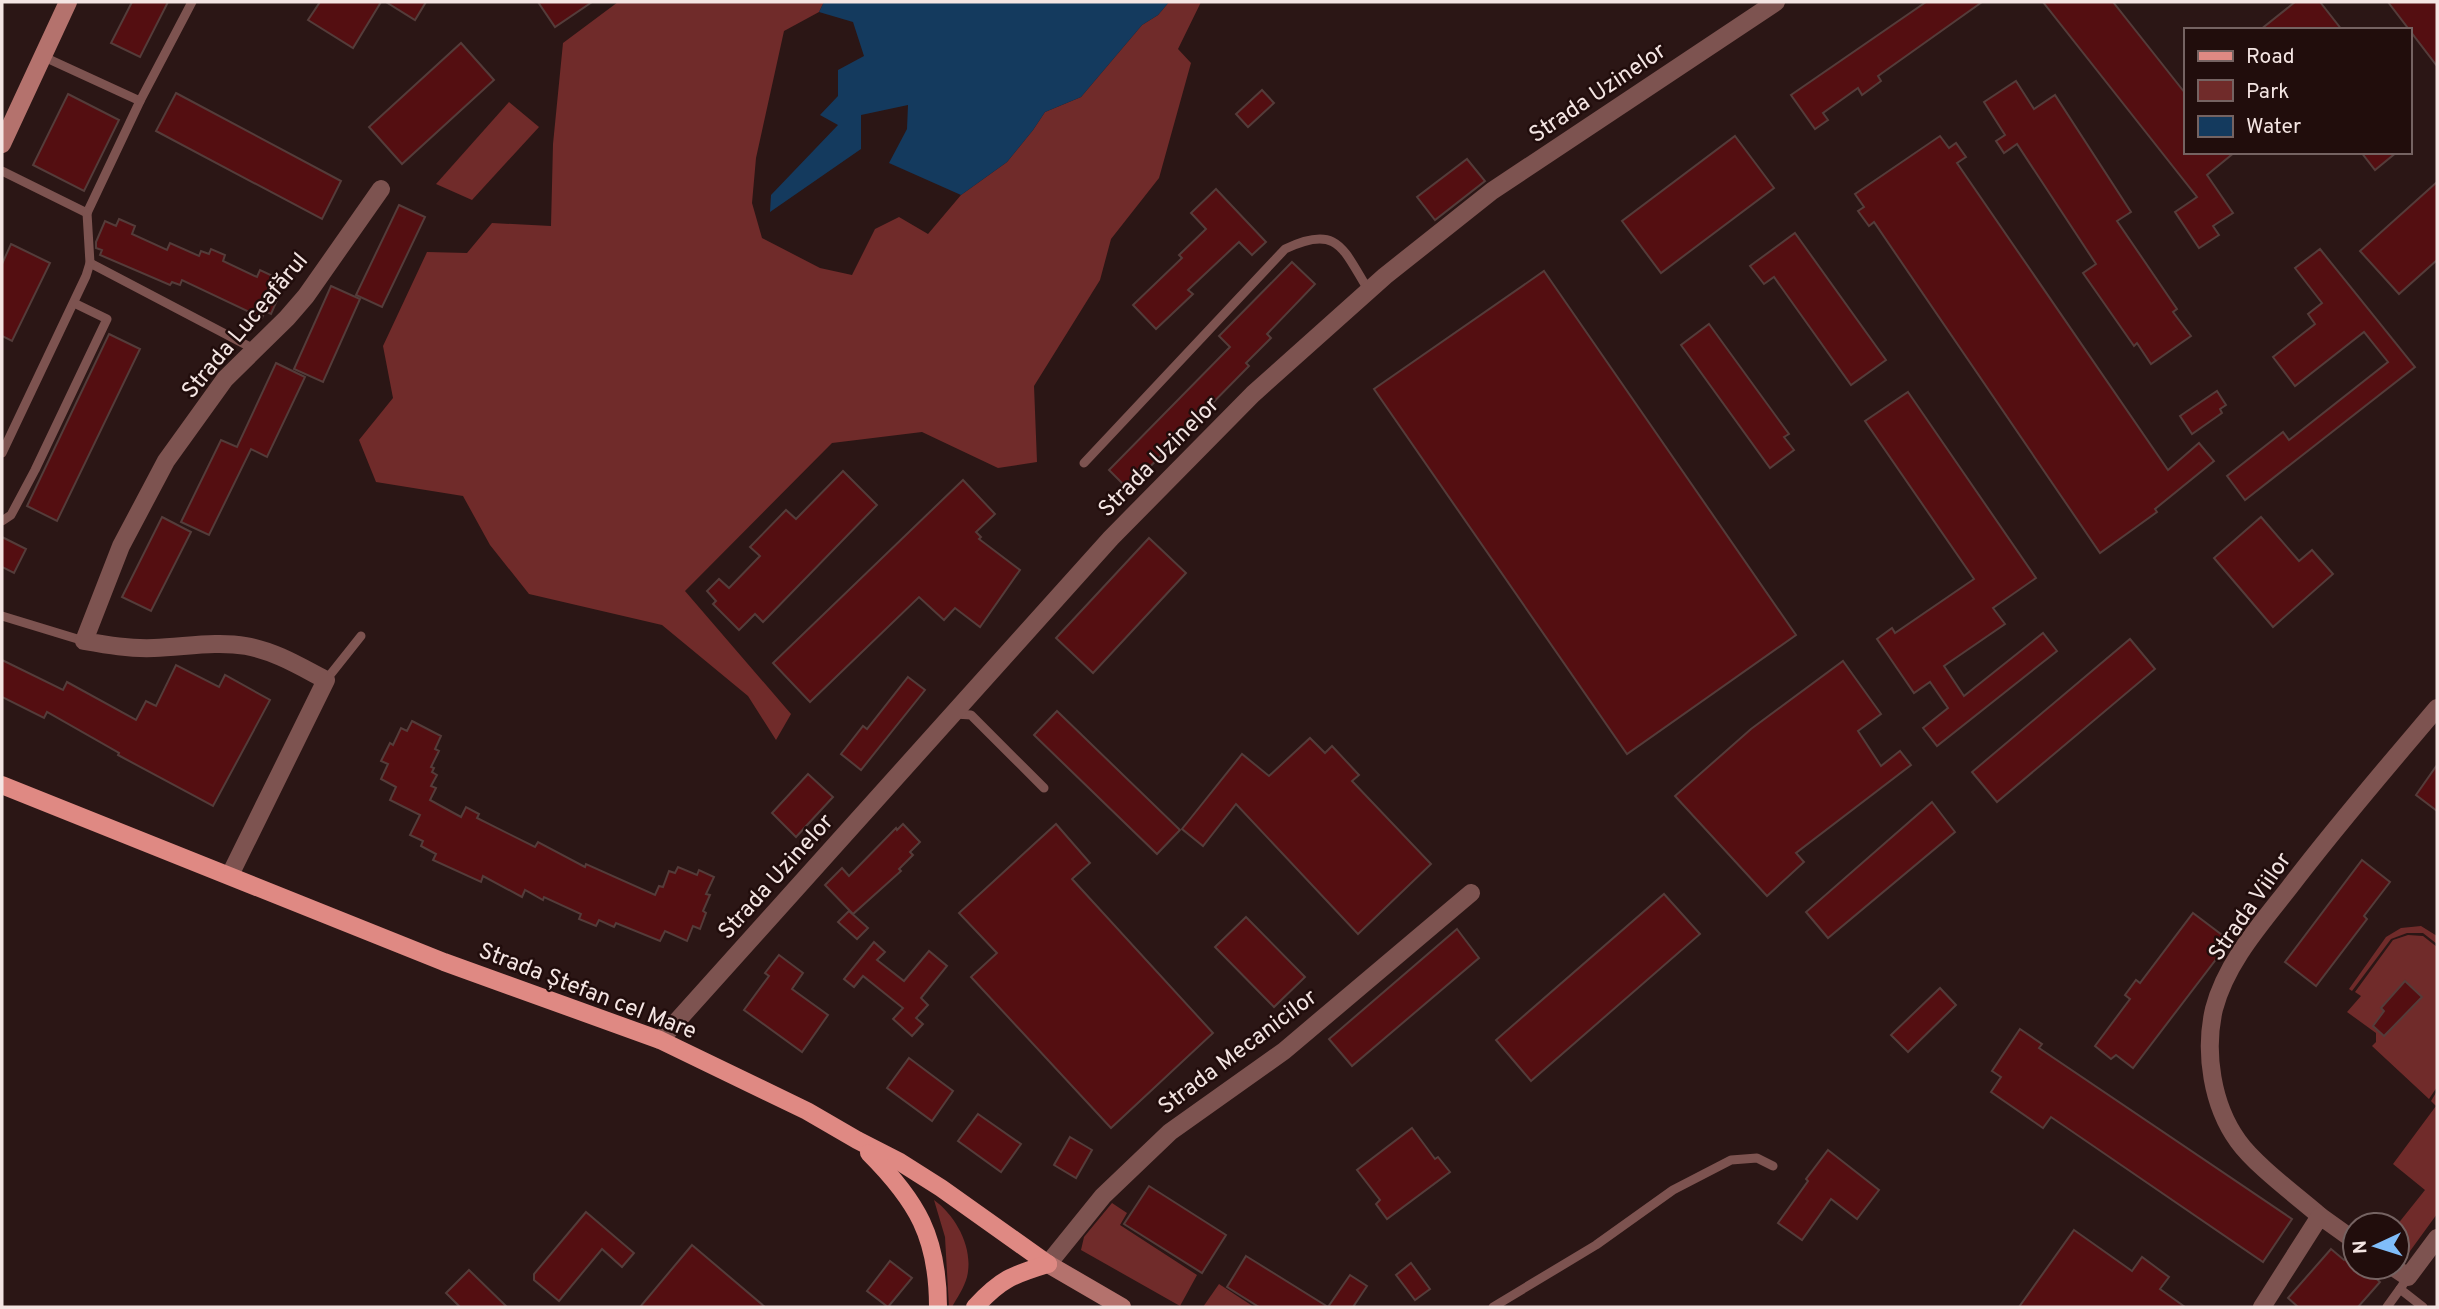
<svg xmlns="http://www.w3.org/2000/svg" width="2439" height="1309" font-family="Overpass,sans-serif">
	<rect width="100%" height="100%" fill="#2b1615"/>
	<g fill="#702b2a">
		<path d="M618 2H824L819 12 784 31 756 158 752 203 762 238 820 268 852 275 875 229 899 217 928 234 961 195 1007 162 1033 130 1045 112 1081 97 1142 25 1158 15 1169 2H1201L1178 49 1191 63 1159 178 1111 239 1100 280 1034 386 1037 462 998 468 922 432 832 443 685 591 791 714 776 740 748 696 662 625 529 594 490 545 463 496 376 482 359 440 393 398 383 346 427 252 467 253 492 223 551 226 553 144 563 43Z"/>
		<path d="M509 102 539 127 472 200 436 184Z"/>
		<path d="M2421 926 2437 936V944L2423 933H2407L2391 939 2352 991 2349 989 2386 937 2401 928Z"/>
		<path d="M2408 935 2423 936 2437 947V1087L2429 1099 2372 1046 2376 1042V1033L2347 1012 2361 996 2355 992 2393 940Z"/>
		<path d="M2437 1091V1214L2405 1258 2397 1261V1225L2425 1190 2393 1164 2436 1106 2431 1101Z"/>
		<path d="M934 1200C956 1216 974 1248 967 1277 964 1288 957 1298 952 1307H949L945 1237Z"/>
		<path d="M1112 1203 1127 1213 1120 1225 1197 1275 1180 1306 1081 1250 1084 1237Z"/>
		<path d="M1219 1284 1254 1307H1203Z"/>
	</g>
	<path fill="#143a5e" d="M824 2H1169L1158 15 1142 25 1081 97 1045 112 1033 130 1007 162 961 195 889 163 907 129 908 105 861 115V149L770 212 771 195 838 125 820 115 838 96V70L864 56 853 22 819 12Z"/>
	<g fill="#540e11" stroke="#543c3a" stroke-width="2">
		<path d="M132 2H168L140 57 111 43Z"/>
		<path d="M320 2H381L353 48 308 20Z"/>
		<path d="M386 2H426L415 20Z"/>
		<path d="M538 2H592L555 27Z"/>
		<path d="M1926 2H1982L1878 76 1881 81 1862 95 1858 88 1823 113 1828 120 1815 129 1791 95Z"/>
		<path d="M2043 2H2113L2185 93V152H2235L2207 175 2233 213 2213 226 2219 235 2199 248 2175 212 2197 197Z"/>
		<path d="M2295 2H2320L2342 30H2260Z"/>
		<path d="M2388 2H2437V66Z"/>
		<path d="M461 43 494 80 402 164 369 127Z"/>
		<path d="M2016 81 2034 109 2055 95 2131 212 2117 221 2177 309 2173 312 2191 336 2151 364 2137 343 2134 346 2083 273 2096 264 2017 144 2004 153 1996 141 2005 135 1984 102Z"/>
		<path d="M1262 90 1274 103 1248 127 1236 114Z"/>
		<path d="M176 93 341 181 322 219 156 131Z"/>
		<path d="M68 94 119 120 84 191 33 165Z"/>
		<path d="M1735 136 1774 188 1661 273 1622 221Z"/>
		<path d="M1940 136 1949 148 1956 143 1966 157 1957 163 2168 470 2199 443 2214 461 2155 509 2157 512 2100 553 1874 222 1869 226 1858 211 1864 207 1855 194Z"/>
		<path d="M2361 152H2397L2375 170Z"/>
		<path d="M1467 159 1485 181 1435 220 1417 197Z"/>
		<path d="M2437 182V260L2399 294 2360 251Z"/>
		<path d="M1216 189 1266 242 1252 255 1239 242 1188 290 1193 294 1156 329 1133 305 1182 258 1179 255 1206 229 1191 213Z"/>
		<path d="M399 205 425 217 382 307 356 295Z"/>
		<path d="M119 219 135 226 132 234 167 250 170 243 199 256 201 251 209 254 211 249 225 255 223 261 257 277 260 270 277 278 273 284 282 289 271 314 265 311 262 318 182 280 180 285 172 282 170 285 100 255 102 250 96 248V242L105 221 116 226Z"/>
		<path d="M1795 233 1886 360 1851 385 1774 277 1764 284 1750 266Z"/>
		<path d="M11 244 50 263 12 341 2 336V264Z"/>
		<path d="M2320 249 2415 367 2245 500 2227 476 2283 432 2289 440 2388 362 2364 332 2295 386 2273 357 2315 324 2308 314 2322 303 2295 268Z"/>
		<path d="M1292 262 1315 284 1267 334 1271 338 1246 363 1249 366 1128 489 1109 470 1230 347 1219 336Z"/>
		<path d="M1544 271 1796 635 1627 754 1374 389Z"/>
		<path d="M331 286 360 299 323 382 294 369Z"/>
		<path d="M1709 324 1789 434 1784 437 1794 450 1770 468 1681 345Z"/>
		<path d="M109 334 140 349 57 521 27 506Z"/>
		<path d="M276 363 305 377 267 457 251 449 209 535 181 522 221 440 237 447Z"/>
		<path d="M2217 391 2226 405 2220 409 2222 413 2192 434 2180 416Z"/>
		<path d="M1908 392 2036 578 1993 608 2005 624 1944 666 1964 696 2043 633 2057 651 1937 746 1923 728 1948 708 1930 682 1914 693 1877 639 1892 628 1895 633 1974 579 1865 421Z"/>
		<path d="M843 471 877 505 763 622 755 614 739 630 713 604 716 601 707 591 719 579 729 588 760 556 750 547 786 510 796 519Z"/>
		<path d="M963 480 995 514 976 532 981 537 979 539 1020 570 980 627 955 608 944 620 919 597 810 702 773 663Z"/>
		<path d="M162 517 191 532 151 611 122 597Z"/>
		<path d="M2261 517 2299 561 2312 550 2333 574 2273 627 2214 558Z"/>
		<path d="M2 537 26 549 14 573 2 567Z"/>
		<path d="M1149 538 1186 573 1093 673 1056 638Z"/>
		<path d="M2130 639 2155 669 1997 802 1972 772Z"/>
		<path d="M2 660 63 690 67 682 136 720 146 701 156 706 176 665 219 687 225 675 270 700 213 806 118 755 119 753 47 712 44 718 2 697Z"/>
		<path d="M1843 661 1881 714 1858 731 1881 766 1900 751 1911 765 1796 853 1804 862 1767 896 1675 796 1751 729Z"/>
		<path d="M908 677 925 690 861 770 841 754 863 726 867 729Z"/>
		<path d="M1057 711 1180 830 1157 854 1034 735Z"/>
		<path d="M412 721 441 736 435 749 439 751 431 767 434 768 432 772 437 775 431 786 436 788 430 800 461 817 466 807 479 814 477 818 535 847 538 842 585 867 586 864 655 895 659 886 663 887 669 871 675 873 678 867 697 875 699 870 714 877 706 894 710 895 703 911 706 913 700 929 693 926 687 941 665 931 660 941 616 923 614 927 599 920 596 926 579 919 581 914 544 897 543 900 525 890 522 897 483 876 481 882 433 860 436 854 421 846 423 841 410 835 420 815 390 800 396 787 381 779 388 764 381 761 390 743 393 745 401 728 407 731Z"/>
		<path d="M1310 738 1325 753 1332 746 1359 775 1352 781 1431 864 1358 934 1236 804 1203 846 1182 829 1242 754 1269 776Z"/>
		<path d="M2437 765V811L2416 795Z"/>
		<path d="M808 774 833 797 796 837 772 813Z"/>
		<path d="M1932 802 1955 832 1828 938 1806 912Z"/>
		<path d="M903 824 920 842 910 852 913 855 899 869 901 871 853 914 825 885 842 868 849 876 896 828 897 830Z"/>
		<path d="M1056 824 1090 863 1072 879 1213 1033 1111 1128 971 977 997 953 959 913Z"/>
		<path d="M2362 860 2390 882 2364 916 2367 919 2316 986 2285 962Z"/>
		<path d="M1664 894 1700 934 1531 1081 1496 1040Z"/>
		<path d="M849 911 868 928 857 939 838 922Z"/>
		<path d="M2193 913 2230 941 2133 1068 2116 1055 2111 1059 2095 1046 2130 999 2125 995 2136 980 2140 983Z"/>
		<path d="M1246 917 1305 977 1274 1007 1215 947Z"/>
		<path d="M1457 929 1479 958 1352 1066 1329 1039Z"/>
		<path d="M874 942 885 952 877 960 904 981 929 951 947 966 921 998 928 1005 916 1018 923 1024 912 1036 893 1019 903 1008 863 976 854 987 844 979Z"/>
		<path d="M779 955 803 973 792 989 828 1015 802 1052 744 1010 769 976 765 973Z"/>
		<path d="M2405 981 2422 997 2384 1036 2373 1026 2384 1011 2381 1008Z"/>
		<path d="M1940 988 1956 1005 1908 1052 1891 1035Z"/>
		<path d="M2020 1029 2042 1044 2039 1048 2292 1219 2263 1262 2051 1117 2043 1128 1991 1092 2001 1077 1992 1071Z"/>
		<path d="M909 1058 953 1091 932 1121 887 1088Z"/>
		<path d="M978 1114 1021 1144 1001 1172 958 1141Z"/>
		<path d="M1412 1128 1435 1159 1438 1157 1450 1172 1387 1219 1376 1204 1380 1200 1357 1170Z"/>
		<path d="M1070 1137 1092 1150 1076 1178 1054 1165Z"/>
		<path d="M1828 1150 1879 1190 1857 1219 1831 1199 1802 1240 1778 1223 1808 1181 1806 1179Z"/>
		<path d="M1149 1186 1226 1235 1202 1273 1124 1224Z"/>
		<path d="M586 1212 634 1253 622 1267 602 1249 559 1301 534 1280V1274Z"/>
		<path d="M2074 1230 2132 1271 2142 1257 2169 1277 2160 1289 2185 1307H2019Z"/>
		<path d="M692 1245 765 1307H640Z"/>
		<path d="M2331 1249 2344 1260 2349 1255 2355 1260V1267H2363L2380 1282 2358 1307H2298L2288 1298Z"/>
		<path d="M1246 1256 1328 1307H1259L1227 1287Z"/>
		<path d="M890 1261 912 1278 888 1307 867 1291Z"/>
		<path d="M1411 1263 1430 1289 1415 1300 1396 1275Z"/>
		<path d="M469 1270 507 1307H460L446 1293Z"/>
		<path d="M1350 1275 1367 1286 1353 1307H1328Z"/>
	</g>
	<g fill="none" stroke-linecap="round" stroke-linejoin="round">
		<g stroke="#7d5350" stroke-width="9">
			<path d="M42 56 140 101 192 2"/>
			<path d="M2 171 87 213 140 101"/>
			<path d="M90 263 254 349"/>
			<path d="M2 453 86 276 90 263 87 213"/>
			<path d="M1084 463 1285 249C1339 223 1343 250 1369 291"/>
			<path d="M2 521 11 515 35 470 107 319 74 303"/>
			<path d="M2 616 84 641"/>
			<path d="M326 680 361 636"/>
			<path d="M955 714 971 715 1044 788"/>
			<path d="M2408 1277 2400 1289 2423 1307"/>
			<path d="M1493 1307 1596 1245 1673 1190 1731 1160 1757 1158 1773 1166"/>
			<path d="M2387 1307 2400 1289"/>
		</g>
		<g stroke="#7d5350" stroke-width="18">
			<path d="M230 875 326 680C301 667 275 651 246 646 216 641 185 647 154 648 130 649 107 645 84 641L121 546 166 461 225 379 287 318 306 296 381 189"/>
			<path d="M660 1040 1111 538 1253 394 1385 276 1492 191 1776 2"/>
			<path d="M2320 1216C2297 1196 2255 1165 2238 1141 2212 1105 2204 1052 2214 1009 2226 963 2260 925 2289 888 2336 826 2387 767 2437 708"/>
			<path d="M1048 1264 1103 1196 1170 1132 1284 1051 1471 893"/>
			<path d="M2393 1267 2408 1277 2437 1238"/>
			<path d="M2262 1307 2320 1216 2355 1241"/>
		</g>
		<g stroke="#b4726d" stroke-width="18">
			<path d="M2 144 68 2"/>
			<path d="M1048 1264 1122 1307"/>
		</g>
		<g stroke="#df8983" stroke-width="18">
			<path d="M2 785 444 962 660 1040 807 1111 857 1140 900 1162 941 1188 1048 1264"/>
			<path d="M869 1153C917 1201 938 1237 938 1307"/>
			<path d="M975 1307C1001 1279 1012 1275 1048 1264"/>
		</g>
	</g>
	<g text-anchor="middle" stroke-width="5" stroke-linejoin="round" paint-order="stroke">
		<g font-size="23" fill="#f4e5e3" stroke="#210d0c">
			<text transform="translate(1597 92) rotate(-34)" y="8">Strada Uzinelor</text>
			<text transform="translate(244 325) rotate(-50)" y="8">Strada Luceafărul</text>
			<text transform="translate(1158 456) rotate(-45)" y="8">Strada Uzinelor</text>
			<text transform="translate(775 876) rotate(-48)" y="8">Strada Uzinelor</text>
			<text transform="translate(2249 906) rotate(-55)" y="8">Strada Viilor</text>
			<text transform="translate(588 990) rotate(21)" y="8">Strada Ștefan cel Mare</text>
			<text transform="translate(1237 1051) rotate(-37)" y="8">Strada Mecanicilor</text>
		</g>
	</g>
	<rect width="2439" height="1309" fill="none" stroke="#f4e5e3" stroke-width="7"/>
	<rect x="2184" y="28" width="228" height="126" fill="#210d0c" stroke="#756362" stroke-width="2"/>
	<rect x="2198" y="51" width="35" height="10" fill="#df8983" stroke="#756362" stroke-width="2"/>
	<text x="2246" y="63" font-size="21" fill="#f4e5e3">Road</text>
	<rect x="2198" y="80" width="35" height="21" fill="#702b2a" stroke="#756362" stroke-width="2"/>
	<text x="2246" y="98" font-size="21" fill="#f4e5e3">Park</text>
	<rect x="2198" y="116" width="35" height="21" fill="#143a5e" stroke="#756362" stroke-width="2"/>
	<text x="2246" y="133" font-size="21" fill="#f4e5e3">Water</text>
	<g transform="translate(2376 1246) rotate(266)"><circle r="33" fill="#210d0c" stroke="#756362" stroke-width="2"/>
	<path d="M0-5L12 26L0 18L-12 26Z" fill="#80bdfa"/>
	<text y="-10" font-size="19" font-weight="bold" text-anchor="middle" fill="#f4e5e3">N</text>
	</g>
</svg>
